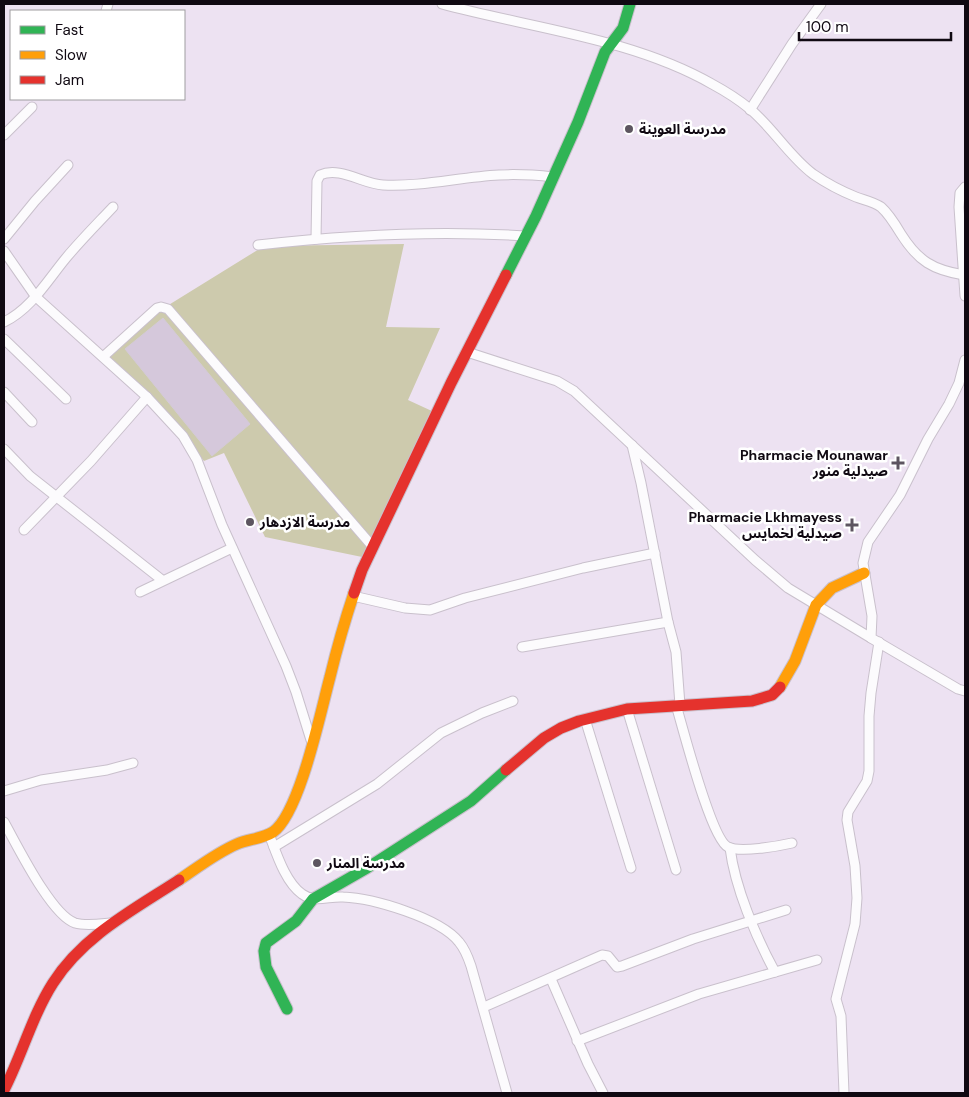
<svg xmlns="http://www.w3.org/2000/svg" width="969" height="1097" font-family="'DM Sans','Noto Sans Arabic',sans-serif">
	<rect width="100%" height="100%" fill="#ede2f2"/>
	<path fill="#cdcaad" d="M404 244 386 327 440 328 408 400 434 412 367 558 265 537 224 453 204 461 158 405 103 354 167 306 264 246Z"/>
	<path fill="#d5c8db" stroke="#d4cbd7" d="M163 318 250 424 212 456 125 349Z"/>
	<g fill="none" stroke-linecap="round" stroke-linejoin="round">
		<defs>
			<g id="street">
				<path d="M442 4C530 28 631 38 712 84 725 91 739 100 750 109 773 128 789 156 813 174 826 183 841 191 856 197 864 200 874 202 881 207 889 214 895 224 901 234 918 261 933 270 964 275"/>
				<path d="M106 11 108 4"/>
				<path d="M750 110 792 44 821 4"/>
				<path d="M4 135 32 107"/>
				<path d="M965 187 960 193 959 207 965 296"/>
				<path d="M4 239 35 201 68 165"/>
				<path d="M316 239 317 181 320 175C340 166 363 184 383 185 422 187 460 177 499 175 517 174 535 175 553 177"/>
				<path d="M258 245C346 235 437 230 525 236"/>
				<path d="M4 251 36 297 147 397 183 436 197 460 222 525 286 666 296 692 311 740"/>
				<path d="M4 322C31 309 47 281 66 258 81 240 97 224 113 207"/>
				<path d="M4 339 66 399"/>
				<path d="M467 352 557 381 574 391 755 560 788 588 871 638"/>
				<path d="M104 356 157 308 161 307 168 309 373 547"/>
				<path d="M965 360 959 383 949 404 928 439 900 495 868 542 863 563 872 616 871 638 958 689 965 691"/>
				<path d="M4 392 32 422"/>
				<path d="M632 445 641 483 668 622 676 652 680 705"/>
				<path d="M4 449 30 476 162 580"/>
				<path d="M24 530 91 461 147 397"/>
				<path d="M140 592 232 548"/>
				<path d="M353 596 405 608 430 610 465 598 583 568 655 553"/>
				<path d="M522 647 668 622"/>
				<path d="M676 705C683 728 711 839 728 847 740 853 779 846 792 843"/>
				<path d="M627 709 676 870"/>
				<path d="M585 719 631 868"/>
				<path d="M4 791 41 780 107 770 133 763"/>
				<path d="M4 822C17 845 51 915 75 923 86 926 99 924 110 923"/>
				<path d="M269 834C276 852 285 882 302 894 314 903 329 896 343 897 373 898 440 918 459 942 465 949 468 957 471 966L507 1093"/>
				<path d="M274 847 377 784 441 733 482 713 513 701"/>
				<path d="M730 848C735 888 756 937 775 972"/>
				<path d="M551 979 588 1064 603 1093"/>
				<path d="M484 1007 602 955 608 956 617 967 622 966 693 939 786 910"/>
				<path d="M577 1041 699 994 817 960"/>
				<path d="M844 1093 841 1016 836 999 855 924 857 898 855 866 847 820 848 812 867 781 869 771V716L871 693 879 642"/>
			</g>
			<g id="fast">
				<path d="M506 275 536 216 578 122 605 52 623 28 630 4"/>
				<path d="M287 1009 266 967 264 951 266 943 296 921 313 899 367 868 471 801 506 770"/>
			</g>
			<g id="slow">
				<path d="M780 687 795 661 816 605 832 588 864 573"/>
				<path d="M179 880C197 868 216 853 237 844 248 839 262 839 273 832 300 813 321 710 330 677 337 648 345 620 354 593"/>
			</g>
			<g id="jam">
				<path d="M354 593 362 570 451 383 506 275"/>
				<path d="M506 770 544 738 561 728 579 721 627 709 752 701 772 695 780 687"/>
				<path d="M4 1090C22 1055 32 1016 53 983 83 936 133 910 179 880"/>
			</g>
		</defs>
		<use href="#street" stroke="#c9c0cc" stroke-width="11"/>
		<use href="#fast" stroke="#c9c0cc" stroke-width="13"/>
		<use href="#slow" stroke="#c9c0cc" stroke-width="13"/>
		<use href="#jam" stroke="#c9c0cc" stroke-width="13"/>
		<use href="#street" stroke="#fcfbfd" stroke-width="9"/>
		<use href="#fast" stroke="#30b455" stroke-width="11"/>
		<use href="#slow" stroke="#ff9f0a" stroke-width="11"/>
		<use href="#jam" stroke="#e5322d" stroke-width="11"/>
	</g>
	<g fill="#5d5560" stroke="#fff" stroke-width="2">
		<circle cx="629" cy="129" r="5"/>
		<path d="M895.5 455.5h5v5h5v5h-5v5h-5v-5h-5v-5h5z"/>
		<circle cx="250" cy="522" r="5"/>
		<path d="M849.5 517.5h5v5h5v5h-5v5h-5v-5h-5v-5h5z"/>
		<circle cx="317" cy="863" r="5"/>
	</g>
	<g text-anchor="middle" stroke-width="5" stroke-linejoin="round" paint-order="stroke">
		<g font-size="14" font-weight="bold" fill="#100912" stroke="#fff" text-anchor="start">
			<text x="639" y="134">مدرسة العوينة</text>
			<text x="888" y="460" text-anchor="end">Pharmacie Mounawar<tspan x="888" dy="16">صيدلية منور</tspan></text>
			<text x="842" y="522" text-anchor="end">Pharmacie Lkhmayess<tspan x="842" dy="16">صيدلية لخمايس</tspan></text>
			<text x="260" y="527">مدرسة الازدهار</text>
			<text x="327" y="868">مدرسة المنار</text>
		</g>
	</g>
	<rect width="969" height="1097" fill="none" stroke="#100912" stroke-width="10"/>
	<rect x="10" y="10" width="175" height="90" fill="#ffffff" stroke="#9f9da0"/>
	<rect x="20" y="26" width="25" height="8" fill="#30b455" stroke="#9f9da0"/>
	<text x="55" y="35" font-size="15" fill="#100912">Fast</text>
	<rect x="20" y="51" width="25" height="8" fill="#ff9f0a" stroke="#9f9da0"/>
	<text x="55" y="60" font-size="15" fill="#100912">Slow</text>
	<rect x="20" y="76" width="25" height="8" fill="#e5322d" stroke="#9f9da0"/>
	<text x="55" y="85" font-size="15" fill="#100912">Jam</text>
	<path d="M799 32v8h152v-8" fill="none" stroke="#100912" stroke-width="2.5"/>
	<text x="806" y="32" font-size="15" fill="#100912" stroke="#ffffff" stroke-width="4" paint-order="stroke">100 m</text>
</svg>
